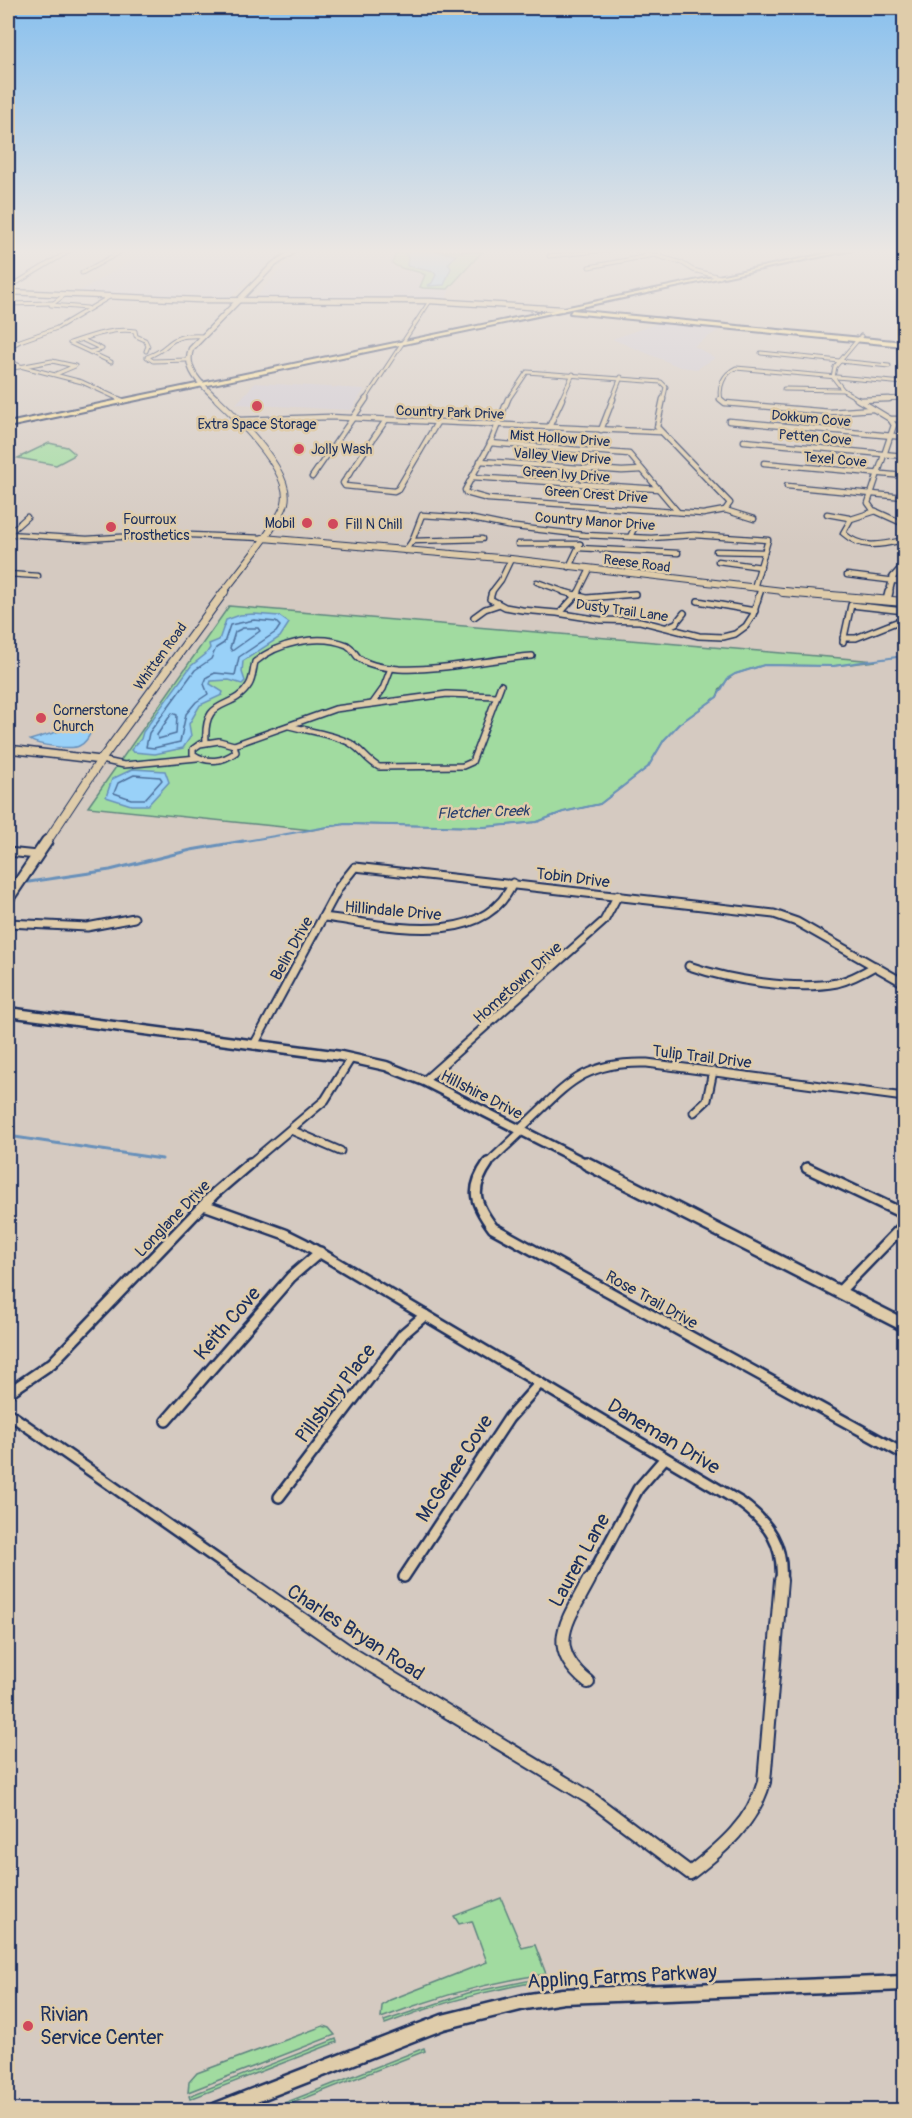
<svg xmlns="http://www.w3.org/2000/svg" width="912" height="2118" font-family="Pangolin,sans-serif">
	<rect width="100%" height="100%" fill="#d5cac1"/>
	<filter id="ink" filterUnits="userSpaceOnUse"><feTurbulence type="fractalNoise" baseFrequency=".0167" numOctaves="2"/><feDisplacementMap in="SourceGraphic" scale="12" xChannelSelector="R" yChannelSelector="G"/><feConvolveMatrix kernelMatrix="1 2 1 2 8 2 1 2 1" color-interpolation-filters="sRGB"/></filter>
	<g filter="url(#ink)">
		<g fill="#cec8d1">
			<path d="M254 250H285L265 265 232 296 227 297 79 292 139 256 247 255Z"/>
			<path d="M305 250 397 251 392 263 398 269 419 272 424 275 421 288 450 289 446 299 256 297 284 265Z"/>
			<path d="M658 323 719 330 694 346 715 358 697 369 680 367 612 339Z"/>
			<path d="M255 383 365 389 351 410 236 404Z"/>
		</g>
		<g fill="#a1dba0" stroke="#5e857f" stroke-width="1.5">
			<path d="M392 250 482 252 448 289 423 288 420 287 425 275C414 268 402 272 392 263L397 251Z"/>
			<path d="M49 443 67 447 74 453 73 456 56 465 18 458Z"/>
			<path d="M229 606 876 661 833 666 764 665 735 674 728 679 720 689 717 697 679 724 664 740 648 767 600 804 563 812 537 822 484 827 345 824 312 830 88 807Z"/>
			<path d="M501 1898 522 1948 535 1945 546 1974C489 1982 435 1997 381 2018L382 2006 390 2000 487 1962 472 1921 459 1924 454 1916Z"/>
			<path d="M541 1978 542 1981C487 1990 436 2004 385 2024L384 2021 468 1993Z"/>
			<path d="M323 2026 329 2028 335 2035 188 2092 189 2082 197 2073Z"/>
			<path d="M336 2039 337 2042 190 2099 189 2096Z"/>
			<path d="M424 2048 425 2051 275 2110H267Z"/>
		</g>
		<g fill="#99d1f8" stroke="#6790ba" stroke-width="1.5">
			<path d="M410 250H431L456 255 448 264 451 268 444 285 427 286 432 283 436 275 434 272 407 266 408 257 406 254Z"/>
			<path d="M254 614 279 616 289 623 280 637 243 661 242 672 245 681 242 684 229 680 211 681 210 684 223 692 222 695 200 705 189 724 191 736 183 748 155 754 133 752 131 750 141 739 143 732 191 666 206 654 210 648 209 644 219 640 226 620 240 615Z"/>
			<path d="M73 727 92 730C89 736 86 743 79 746 71 750 37 745 30 740Z"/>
			<path d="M133 769 165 771 169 782 148 805H131L106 797 112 779Z"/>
		</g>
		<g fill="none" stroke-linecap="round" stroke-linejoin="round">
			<g stroke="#4d709c" stroke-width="1.5">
				<path d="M254 620 276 622 280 626 276 632 239 657 235 675 215 673 207 677 204 684 208 694 196 702 186 714 180 742 154 748 146 747 149 733 195 670 211 659 216 648 224 643 230 625Z"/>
				<path d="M243 628H258L260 631 232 651 230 648 235 632Z"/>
				<path d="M172 713 177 715 176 734 158 739 157 735Z"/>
				<path d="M134 775 160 777 162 780 145 799H131L114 793 118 783Z"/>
			</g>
			<path stroke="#6790ba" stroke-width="2" d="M234 843 345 824 484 827 537 822 563 812 600 804 648 767 664 740 679 724 717 697 728 678 735 674 764 665 833 666 904 656"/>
			<g stroke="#6790ba" stroke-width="3">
				<path d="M22 883 110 870 191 850 243 841"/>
				<path d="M8 1136 162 1159"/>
			</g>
			<defs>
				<g id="minor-far5">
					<path d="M635 250 649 254"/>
					<path d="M549 256 608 250"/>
					<path d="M8 257 20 250"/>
					<path d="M589 267 654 255 682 263 693 270 720 277"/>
					<path d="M82 273 124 250"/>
					<path d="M8 288 71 250"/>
					<path d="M66 294 51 305 87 308"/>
					<path d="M8 304 52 303"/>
					<path d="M83 340 102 349 90 352"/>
					<path d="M8 348 20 341 57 328 111 296"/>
					<path d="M761 353 889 366"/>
					<path d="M8 360 20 366 82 382 121 400"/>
					<path d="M188 360 153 361 147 357C175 347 164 334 203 336"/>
					<path d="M111 362 70 343C91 336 112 328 135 331L136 336 145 340 148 346 146 351"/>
					<path d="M8 369 52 361 75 366 56 374"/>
					<path d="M784 389 843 390"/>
					<path d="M365 400 430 301"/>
					<path d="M508 400 527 372 661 382 666 387 663 400"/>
					<path d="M561 400 573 374"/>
					<path d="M612 400 621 377"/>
					<path d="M721 400C718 387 723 374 736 368L904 383"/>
					<path d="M859 400 904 398"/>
					<path d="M860 400 843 390 833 377 835 367 861 336"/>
				</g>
				<g id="minor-far4">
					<path d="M118 399 123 401"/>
					<path d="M508 399 490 444 465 490 466 493 488 499 703 514 725 510 730 503 657 427 663 399"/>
					<path d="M720 399 725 403 830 412 873 409"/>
					<path d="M857 399 890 419 894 425 868 503 873 510 904 524"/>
					<path d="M859 400 889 399"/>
					<path d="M890 419H904"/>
					<path d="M239 420 329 417 660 432"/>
					<path d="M386 420 343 483 345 486 394 491 398 489 438 421"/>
					<path d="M729 421 904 437"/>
					<path d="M549 427 562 399"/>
					<path d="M601 430 613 399"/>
					<path d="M744 441 904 456"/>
					<path d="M490 443 629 454 677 511"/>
					<path d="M480 461 622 471 642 470"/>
					<path d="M764 463 904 476"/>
					<path d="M312 477 366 399"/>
					<path d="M472 477 659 489"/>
					<path d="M787 486 904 497"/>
					<path d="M725 510 754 519"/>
					<path d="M876 511 851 519 843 533C862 550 881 545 904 540"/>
					<path d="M827 514 849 518"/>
					<path d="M8 534 87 539 167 534 263 538"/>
					<path d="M8 534 27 517"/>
					<path d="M630 537 636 524"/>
					<path d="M412 541 482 539"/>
					<path d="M518 544H580"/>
					<path d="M578 548 678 553"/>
					<path d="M405 551 412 541 422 515 468 518 507 526 584 535 651 538 694 535 768 540 754 588"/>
					<path d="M716 551 764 552"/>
					<path d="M718 561 761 567"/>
					<path d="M569 567 580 544"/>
					<path d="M8 574 38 576"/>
					<path d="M847 575 904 582"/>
					<path d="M537 582 568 593"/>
					<path d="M491 593 501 580 511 559"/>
					<path d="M578 593 590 569"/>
					<path d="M760 593 761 588"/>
				</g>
				<g id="minor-far3">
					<path d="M492 592 490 599 505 607 522 610 557 613 601 620 640 621 699 636 723 637 735 634 746 626 753 615 760 592"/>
					<path d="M564 592 587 598 635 594"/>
					<path d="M698 601 755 611"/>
					<path d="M560 613 579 592"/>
					<path d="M474 617 485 609 497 605"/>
					<path d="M667 627 676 623 684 613"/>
					<path d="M843 638H856L904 619"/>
					<path d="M843 642 851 605 904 611"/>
					<path d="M373 703 383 689 391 668"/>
					<path d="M289 726C308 731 332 734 350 743 362 750 367 761 379 767L463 766 472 762 501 685"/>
					<path d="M219 741 234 745 236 752C223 762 207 764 193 754V749L200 744Z"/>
					<path d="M206 742C203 694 232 713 249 685 253 679 253 669 255 662 277 643 318 633 347 645 354 649 354 654 359 658 368 666 388 668 399 669 443 671 488 659 532 656"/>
					<path d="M234 745 335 709 447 694 496 696"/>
					<path d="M101 760 124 765 197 758"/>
				</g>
				<g id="minor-far2">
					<path d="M8 852 37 855"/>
					<path d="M324 917C382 924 482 952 513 883"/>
					<path d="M8 923 87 927 134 918"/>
					<path d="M689 966C730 980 794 991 837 983 850 980 863 973 875 966"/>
					<path d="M254 1045 339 887 355 867 774 914 797 922 904 983"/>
					<path d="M424 1081 604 921 618 895"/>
					<path d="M694 1112 707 1100 713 1071"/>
					<path d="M291 1130 340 1151"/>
					<path d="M519 1130C565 1088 579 1061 647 1063L904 1097"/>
					<path d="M248 1165 325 1100 351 1058"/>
					<path d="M486 1165 522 1131"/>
				</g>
				<g id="minor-far1">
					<path d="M488 1163C469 1190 475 1204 493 1228L904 1454"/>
					<path d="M807 1168 904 1214"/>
					<path d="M204 1205 285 1234 305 1244 740 1502C769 1523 784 1545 781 1581"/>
					<path d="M839 1292 904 1225"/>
					<path d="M8 1393 52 1363 215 1193 250 1163"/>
					<path d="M8 1413 248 1581"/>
					<path d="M166 1421 291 1277 320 1252"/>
					<path d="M279 1497 403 1334 425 1315"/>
					<path d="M404 1577 509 1418 540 1383"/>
					<path d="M589 1581 638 1489 665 1458"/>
				</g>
				<g id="minor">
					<path d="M246 1580 352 1654 590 1798 690 1873C722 1848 753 1822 764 1782L781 1580"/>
					<path d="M588 1682C544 1647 568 1620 589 1580"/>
				</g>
				<path id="tertiary-far4" d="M889 593 893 577 904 565"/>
				<g id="tertiary-far3">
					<path d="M887 600 889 592"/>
					<path d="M8 749 101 760"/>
				</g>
				<path id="tertiary-far2" d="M8 1012 341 1056 386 1066 424 1081 589 1165"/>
				<path id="tertiary-far1" d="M586 1163 904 1325"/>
				<path id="tertiary" d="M217 2110 443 2022 524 2002 563 1996 904 1983"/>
				<g id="secondary-far3">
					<path d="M8 292 199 300 430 301 562 309"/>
					<path d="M218 400C204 387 183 370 191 349L273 265 295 250"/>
				</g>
				<g id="secondary-far2">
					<path d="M217 399C237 418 293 472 285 503 280 523 237 574 223 593"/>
					<path d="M263 538 511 559 800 593"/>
				</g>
				<g id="secondary-far1">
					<path d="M783 592 904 602"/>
					<path d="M46 843 101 760 224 592"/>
				</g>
				<path id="secondary" d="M8 899 47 841"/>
				<g id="primary">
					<path d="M844 250H852L8 427V423Z"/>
					<path d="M572 310 904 342V346L570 313Z"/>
				</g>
			</defs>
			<use href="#minor-far5" stroke="#1b2f5e" stroke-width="5"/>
			<use href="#minor-far4" stroke="#1b2f5e" stroke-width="7"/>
			<use href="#minor-far3" stroke="#1b2f5e" stroke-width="8"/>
			<use href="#minor-far2" stroke="#1b2f5e" stroke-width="11"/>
			<use href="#minor-far1" stroke="#1b2f5e" stroke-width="14"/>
			<use href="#minor" stroke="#1b2f5e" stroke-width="16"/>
			<use href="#tertiary-far4" stroke="#1b2f5e" stroke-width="8"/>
			<use href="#tertiary-far3" stroke="#1b2f5e" stroke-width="10"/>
			<use href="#tertiary-far2" stroke="#1b2f5e" stroke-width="13"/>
			<use href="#tertiary-far1" stroke="#1b2f5e" stroke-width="16"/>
			<use href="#tertiary" stroke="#1b2f5e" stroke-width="19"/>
			<use href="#secondary-far3" stroke="#1b2f5e" stroke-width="7"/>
			<use href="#secondary-far2" stroke="#1b2f5e" stroke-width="8"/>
			<use href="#secondary-far1" stroke="#1b2f5e" stroke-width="10"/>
			<use href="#secondary" stroke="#1b2f5e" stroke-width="14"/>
			<use href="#primary" stroke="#1b2f5e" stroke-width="4"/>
			<use href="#minor-far5" stroke="#dfccaa" stroke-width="3"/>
			<use href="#minor-far4" stroke="#dfccaa" stroke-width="4.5"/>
			<use href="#minor-far3" stroke="#dfccaa" stroke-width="5"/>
			<use href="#minor-far2" stroke="#dfccaa" stroke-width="7"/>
			<use href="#minor-far1" stroke="#dfccaa" stroke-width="9"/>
			<use href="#minor" stroke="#dfccaa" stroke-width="12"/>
			<use href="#tertiary-far4" stroke="#dfccaa" stroke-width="5"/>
			<use href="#tertiary-far3" stroke="#dfccaa" stroke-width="7"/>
			<use href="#tertiary-far2" stroke="#dfccaa" stroke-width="8"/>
			<use href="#tertiary-far1" stroke="#dfccaa" stroke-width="11"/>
			<use href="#tertiary" stroke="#dfccaa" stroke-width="14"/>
			<use href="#secondary-far3" stroke="#dfccaa" stroke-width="4.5"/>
			<use href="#secondary-far2" stroke="#dfccaa" stroke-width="6"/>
			<use href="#secondary-far1" stroke="#dfccaa" stroke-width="8"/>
			<use href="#secondary" stroke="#dfccaa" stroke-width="10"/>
			<use href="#primary" fill="#fbdf96" fill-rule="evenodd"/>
		</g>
	</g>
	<linearGradient id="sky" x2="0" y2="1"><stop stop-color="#88c0ee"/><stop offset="0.46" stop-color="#ece7e3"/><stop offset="1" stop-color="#ece7e3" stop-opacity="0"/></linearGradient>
	<rect width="912" height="546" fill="url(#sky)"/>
	<g fill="#d1495b" stroke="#dfccaa" stroke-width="2">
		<circle cx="257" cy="406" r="6"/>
		<circle cx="299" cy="449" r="6"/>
		<circle cx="307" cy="523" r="6"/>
		<circle cx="333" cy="524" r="6"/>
		<circle cx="111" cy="527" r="6"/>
		<circle cx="41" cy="718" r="6"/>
		<circle cx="28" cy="2026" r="6"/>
	</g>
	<g text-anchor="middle" stroke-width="5" stroke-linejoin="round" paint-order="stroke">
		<g font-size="14" fill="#1b2f5e" stroke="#dfccaa">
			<text transform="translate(450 412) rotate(2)" y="5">Country Park Drive</text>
			<text transform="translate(811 418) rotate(5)" y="5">Dokkum Cove</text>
			<text transform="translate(815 437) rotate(5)" y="5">Petten Cove</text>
			<text transform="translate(560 438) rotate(4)" y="5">Mist Hollow Drive</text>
			<text transform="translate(562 456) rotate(4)" y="5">Valley View Drive</text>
			<text transform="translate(835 459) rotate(5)" y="5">Texel Cove</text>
			<text transform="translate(566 474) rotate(4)" y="5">Green Ivy Drive</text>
			<text transform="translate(596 494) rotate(4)" y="5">Green Crest Drive</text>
			<text transform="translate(595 521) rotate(4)" y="5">Country Manor Drive</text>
			<text transform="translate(637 563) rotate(7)" y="5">Reese Road</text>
			<text transform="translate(622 610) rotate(8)" y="5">Dusty Trail Lane</text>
			<text transform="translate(160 656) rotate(-54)" y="5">Whitten Road</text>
		</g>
		<g font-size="14" fill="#1b2f5e" stroke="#dfccaa" text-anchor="start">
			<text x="257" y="429" text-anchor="middle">Extra Space Storage</text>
			<text x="311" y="454">Jolly Wash</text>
			<text x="123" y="524">Fourroux<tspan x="123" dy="16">Prosthetics</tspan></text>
			<text x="295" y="528" text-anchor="end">Mobil</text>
			<text x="345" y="529">Fill N Chill</text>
			<text x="53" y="715">Cornerstone<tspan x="53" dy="16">Church</tspan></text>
		</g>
		<g font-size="15" font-style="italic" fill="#283f6d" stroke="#dfccaa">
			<text transform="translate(483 812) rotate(-2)" y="5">Fletcher Creek</text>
		</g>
		<g font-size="16" fill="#1b2f5e" stroke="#dfccaa">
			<text transform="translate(573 877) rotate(7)" y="6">Tobin Drive</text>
			<text transform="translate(393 910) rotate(5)" y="6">Hillindale Drive</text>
			<text transform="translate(291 948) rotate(-61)" y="6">Belin Drive</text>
			<text transform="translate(517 982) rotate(-42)" y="6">Hometown Drive</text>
			<text transform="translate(702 1056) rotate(7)" y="6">Tulip Trail Drive</text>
			<text transform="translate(482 1094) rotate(27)" y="6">Hillshire Drive</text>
			<text transform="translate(172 1218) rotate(-46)" y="6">Longlane Drive</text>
			<text transform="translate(652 1299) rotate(29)" y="6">Rose Trail Drive</text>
		</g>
		<g font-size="20" fill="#1b2f5e" stroke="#dfccaa">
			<text transform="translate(227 1323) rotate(-49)" y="7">Keith Cove</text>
			<text transform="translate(335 1393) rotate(-53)" y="7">Pillsbury Place</text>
			<text transform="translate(664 1436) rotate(31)" y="7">Daneman Drive</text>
			<text transform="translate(454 1468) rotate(-57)" y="7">McGehee Cove</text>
			<text transform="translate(579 1560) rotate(-61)" y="7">Lauren Lane</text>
			<text transform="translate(356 1632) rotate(33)" y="7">Charles Bryan Road</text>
			<text transform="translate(622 1976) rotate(-3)" y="7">Appling Farms Parkway</text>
		</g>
		<g font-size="20" fill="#1b2f5e" stroke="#dfccaa" text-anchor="start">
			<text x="40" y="2021">Rivian<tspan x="40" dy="23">Service Center</tspan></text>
		</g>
	</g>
	<rect width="912" height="2118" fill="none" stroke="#dfccaa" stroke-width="30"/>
	<rect x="15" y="15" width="882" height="2088" fill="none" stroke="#1b2f5e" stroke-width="2" filter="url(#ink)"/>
</svg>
